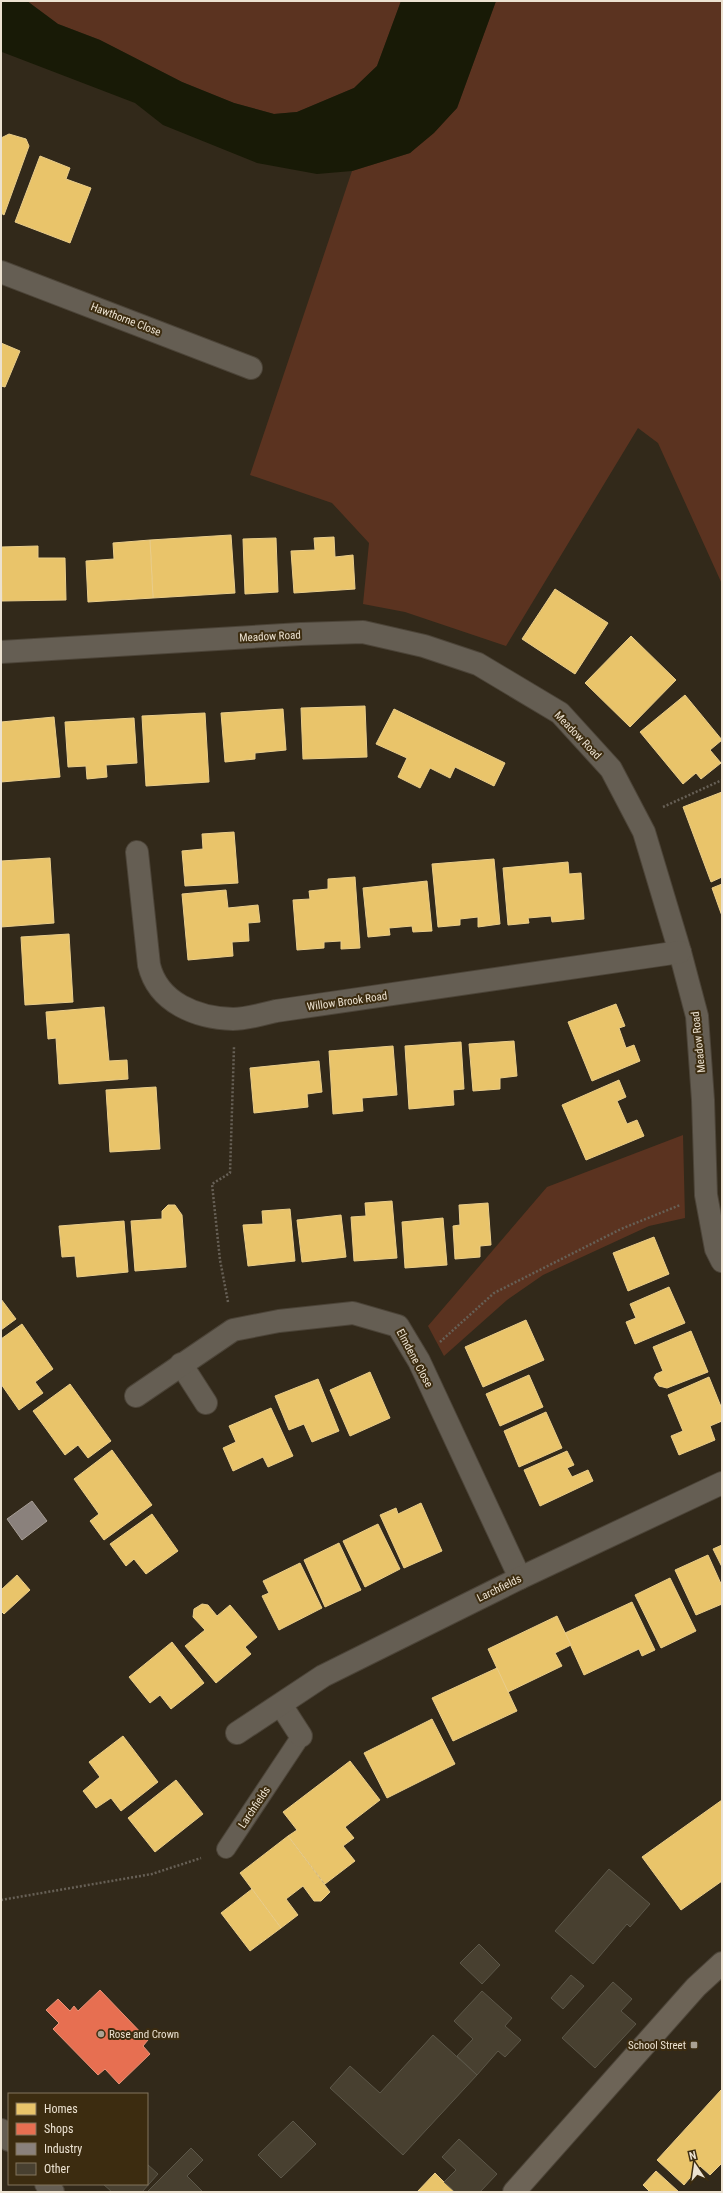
<svg xmlns="http://www.w3.org/2000/svg" width="723" height="2193" font-family="'Roboto Condensed',sans-serif">
	<rect width="100%" height="100%" fill="#32291a"/>
	<g fill="#5b3320">
		<path d="M27 1H401L377 66 354 88 297 112 274 114 234 103 182 82 100 40 58 24Z"/>
		<path d="M496 1H722V584L658 443 638 428 506 646 405 612 363 604 369 543 332 503 250 475 352 171 410 153 457 108Z"/>
		<path d="M683 1135 685 1218 649 1226 543 1275 507 1300 444 1356 428 1326 547 1187Z"/>
	</g>
	<path fill="#181a06" d="M1 1H27L58 24 100 40 182 82 234 103 274 114 297 112 354 88 377 66 401 1H496L457 108 434 133 410 153 352 171 317 174 257 163 163 125 135 103 2 52Z"/>
	<g fill="#e9c46a" stroke="#eacd89">
		<path d="M9 134 26 139 29 146 4 215 1 213V138Z"/>
		<path d="M40 156 70 168 66 179 91 188 70 243 15 222Z"/>
		<path d="M1 343 20 351 5 387 1 386Z"/>
		<path d="M231 535 235 593 153 598 150 540Z"/>
		<path d="M334 537 335 557 353 555 355 589 294 593 291 551 315 550 314 538Z"/>
		<path d="M276 538 278 592 245 594 243 539Z"/>
		<path d="M150 540 153 598 88 602 86 561 114 559 113 543Z"/>
		<path d="M38 546V558H65L66 600 2 601 1 547Z"/>
		<path d="M555 589 608 623 575 674 522 639Z"/>
		<path d="M631 636 676 680 630 727 585 683Z"/>
		<path d="M685 695 722 740 710 750 721 763 701 779 696 773 683 784 640 732Z"/>
		<path d="M365 706 367 757 303 759 301 708Z"/>
		<path d="M283 709 286 750 255 753V759L225 762 221 713Z"/>
		<path d="M394 709 505 763 494 786 455 767 450 778 430 768 420 788 398 777 407 758 376 744Z"/>
		<path d="M205 713 209 782 146 786 142 716Z"/>
		<path d="M54 717 60 777 1 782V722Z"/>
		<path d="M134 718 137 763 106 765 107 777 87 779 86 766 68 767 65 722Z"/>
		<path d="M722 792V877L711 882 683 807Z"/>
		<path d="M234 832 238 883 185 886 182 851 203 849 202 834Z"/>
		<path d="M50 858 54 923 1 927V861Z"/>
		<path d="M494 859 500 924 478 927V917L460 919V925L438 927 432 864Z"/>
		<path d="M568 862 569 874 581 873 584 919 552 922 551 916 528 918 529 923 508 925 503 868Z"/>
		<path d="M355 877 360 948 341 949V941L324 942V948L297 950 293 900 310 899 309 891 328 889V879Z"/>
		<path d="M427 881 432 931 413 932 412 926 389 928 390 935 368 937 363 888Z"/>
		<path d="M722 884V916L712 888Z"/>
		<path d="M226 890 228 908 258 905 260 922 248 923 249 941 232 942 233 956 188 960 182 894Z"/>
		<path d="M69 934 73 1002 25 1005 21 937Z"/>
		<path d="M616 1004 625 1026 619 1028 626 1048 634 1045 640 1061 592 1081 568 1022Z"/>
		<path d="M104 1007 109 1061 127 1060 128 1079 59 1084 56 1038 48 1039 46 1012Z"/>
		<path d="M514 1041 517 1076 500 1078V1089L473 1091 469 1044Z"/>
		<path d="M461 1042 464 1089 453 1090 454 1105 409 1109 405 1046Z"/>
		<path d="M393 1046 397 1095 362 1098 363 1111 333 1114 329 1051Z"/>
		<path d="M319 1061 322 1092 307 1094 308 1107 254 1113 250 1068Z"/>
		<path d="M619 1080 626 1097 617 1101 627 1124 637 1120 644 1136 586 1160 562 1105Z"/>
		<path d="M156 1087 160 1149 110 1152 106 1090Z"/>
		<path d="M392 1201 397 1258 354 1261 351 1217 366 1216 365 1203Z"/>
		<path d="M488 1203 491 1245 480 1246V1257L455 1259 453 1226 460 1225 459 1205Z"/>
		<path d="M168 1205H175L182 1215 186 1267 135 1271 131 1221 162 1219V1211Z"/>
		<path d="M290 1209 295 1261 248 1266 243 1225 263 1224 262 1211Z"/>
		<path d="M341 1215 346 1257 302 1262 297 1220Z"/>
		<path d="M443 1218 447 1265 405 1268 402 1222Z"/>
		<path d="M124 1221 128 1272 77 1277 75 1256 62 1257 59 1226Z"/>
		<path d="M654 1237 669 1274 628 1291 613 1253Z"/>
		<path d="M669 1287 685 1323 635 1344 626 1322 636 1318 630 1304Z"/>
		<path d="M1 1299 16 1319 1 1330Z"/>
		<path d="M526 1320 544 1360 483 1387 465 1347Z"/>
		<path d="M22 1324 53 1369 35 1382 43 1393 19 1410 1 1384V1339Z"/>
		<path d="M691 1331 708 1372 667 1388 659 1386 654 1378 656 1374 663 1371 653 1347Z"/>
		<path d="M370 1372 390 1418 350 1436 330 1390Z"/>
		<path d="M529 1375 543 1407 500 1426 486 1394Z"/>
		<path d="M709 1377 722 1409V1421L710 1426 715 1440 679 1455 671 1436 683 1431 668 1395Z"/>
		<path d="M318 1379 339 1431 312 1442 304 1424 289 1430 275 1396Z"/>
		<path d="M70 1384 111 1441 88 1458 78 1445 65 1455 33 1411Z"/>
		<path d="M271 1408 293 1456 268 1467 263 1457 233 1471 223 1448 236 1442 229 1426Z"/>
		<path d="M546 1412 562 1448 519 1467 504 1431Z"/>
		<path d="M112 1450 152 1505 104 1540 90 1521 99 1514 74 1479Z"/>
		<path d="M567 1451 574 1465 567 1468 572 1477 588 1470 593 1481 540 1506 524 1470Z"/>
		<path d="M421 1503 442 1551 404 1568 380 1515 396 1508 398 1514Z"/>
		<path d="M152 1514 178 1551 146 1574 134 1559 126 1566 110 1544Z"/>
		<path d="M378 1524 400 1569 365 1587 343 1541Z"/>
		<path d="M339 1543 361 1590 325 1607 304 1560Z"/>
		<path d="M722 1545V1567L713 1549Z"/>
		<path d="M708 1555 722 1586V1604L696 1615 675 1570Z"/>
		<path d="M300 1563 322 1608 279 1630 262 1596 269 1593 263 1581Z"/>
		<path d="M17 1575 30 1590 4 1614 1 1611V1590Z"/>
		<path d="M670 1578 696 1631 661 1648 635 1595Z"/>
		<path d="M632 1602 655 1650 642 1656 639 1649 584 1675 565 1633Z"/>
		<path d="M202 1604 208 1605 217 1616 230 1605 257 1637 245 1647 251 1654 216 1683 185 1646 205 1630 193 1617 194 1609Z"/>
		<path d="M557 1616 571 1645 555 1653 562 1666 508 1692 488 1649Z"/>
		<path d="M172 1642 204 1683 171 1709 160 1695 150 1703 129 1677Z"/>
		<path d="M497 1668 517 1711 453 1741 432 1698Z"/>
		<path d="M432 1719 455 1764 387 1798 364 1753Z"/>
		<path d="M123 1736 158 1782 121 1811 111 1798 96 1808 83 1791 100 1777 89 1762Z"/>
		<path d="M350 1761 380 1800 345 1827 354 1838 343 1846 355 1861 325 1884 288 1836 297 1830 283 1812Z"/>
		<path d="M176 1780 203 1814 155 1852 128 1818Z"/>
		<path d="M722 1800V1881L681 1910 642 1857Z"/>
		<path d="M288 1836 330 1892 321 1901H314L303 1886 286 1899 298 1915 281 1928 240 1873Z"/>
		<path d="M252 1889 281 1928 250 1951 221 1913Z"/>
		<path d="M721 2090 722 2163 710 2175 700 2166 684 2185 657 2160Z"/>
		<path d="M656 2171 679 2192H650L643 2185Z"/>
		<path d="M435 2173 444 2182 455 2192H417Z"/>
	</g>
	<path fill="#e76f51" stroke="#e89277" d="M100 1990 148 2040 143 2046 150 2054 119 2084 105 2069 98 2075 53 2029 59 2023 46 2010 58 1999 70 2011 74 2006 78 2011Z"/>
	<path fill="#8a817c" stroke="#a79e96" d="M32 1501 47 1521 22 1540 7 1519Z"/>
	<g fill="#484030" stroke="#5c5749">
		<path d="M609 1869 650 1904 630 1927 627 1924 593 1964 555 1931Z"/>
		<path d="M479 1944 500 1965 482 1984 460 1963Z"/>
		<path d="M571 1975 584 1986 563 2009 551 1998Z"/>
		<path d="M613 1982 632 1999 621 2011 636 2024 595 2068 562 2038Z"/>
		<path d="M482 1991 512 2018 505 2026 521 2040 505 2057 498 2051 477 2075 457 2056 473 2039 454 2021Z"/>
		<path d="M433 2035 477 2075 403 2155 330 2088 350 2066 380 2093Z"/>
		<path d="M293 2121 316 2144 281 2178 258 2155Z"/>
		<path d="M459 2139 497 2174 480 2192H455L444 2182 456 2170 442 2157Z"/>
		<path d="M191 2148 203 2160 187 2176 203 2192H147Z"/>
		<path d="M147 2164 158 2174 142 2192H112L103 2184H147Z"/>
	</g>
	<g fill="none" stroke-linecap="round" stroke-linejoin="round">
		<defs>
			<path id="lane" d="M226 1849 301 1736"/>
			<g id="street">
				<path d="M1 272 251 368"/>
				<path d="M1 652 301 634 363 632 424 646 478 664 560 713 611 769 644 832 680 952 697 1016 703 1100 706 1195 716 1249 722 1261"/>
				<path d="M137 852 149 965C158 1003 197 1018 233 1019 247 1019 263 1014 276 1011L680 952"/>
				<path d="M181 1364 206 1403"/>
				<path d="M136 1396 233 1330 279 1321 353 1313 398 1326 419 1361 520 1578"/>
				<path d="M281 1705 301 1736"/>
				<path d="M237 1733 323 1676 520 1578 722 1483"/>
				<path d="M1 2130 9 2140"/>
				<path d="M46 2184 53 2192"/>
			</g>
			<path id="secondary" d="M514 2192 696 1987 722 1963"/>
		</defs>
		<use href="#lane" stroke="#4c4438" stroke-width="20"/>
		<use href="#street" stroke="#4c4438" stroke-width="24"/>
		<use href="#secondary" stroke="#4c4438" stroke-width="24"/>
		<g stroke="#676056" stroke-width="2.5" stroke-dasharray="2 2" stroke-linecap="butt">
			<path d="M663 807 722 780"/>
			<path d="M228 1302 220 1260 212 1184 230 1173 234 1047"/>
			<path d="M440 1342 494 1293 621 1229 680 1205"/>
			<path d="M1 1900 152 1874 201 1858"/>
		</g>
		<use href="#lane" stroke="#655e53" stroke-width="18"/>
		<use href="#street" stroke="#655e53" stroke-width="22"/>
		<use href="#secondary" stroke="#6d6457" stroke-width="22"/>
	</g>
	<g fill="#aba191" stroke="#3c2c10" stroke-width="1.5">
		<circle cx="101" cy="2034" r="4"/>
		<rect x="690" y="2041" width="8" height="8" rx="2"/>
	</g>
	<g text-anchor="middle" stroke-width="4" stroke-linejoin="round" paint-order="stroke">
		<g font-size="11" fill="#ece2d1" stroke="#3c2c10">
			<text transform="translate(126 319) rotate(21)" y="4">Hawthorne Close</text>
			<text transform="translate(270 636) rotate(-3)" y="4">Meadow Road</text>
			<text transform="translate(578 735) rotate(46)" y="4">Meadow Road</text>
			<text transform="translate(347 1001) rotate(-8)" y="4">Willow Brook Road</text>
			<text transform="translate(698 1042) rotate(-96)" y="4">Meadow Road</text>
			<text transform="translate(415 1358) rotate(62)" y="4">Elmdene Close</text>
			<text transform="translate(499 1588) rotate(-26)" y="4">Larchfields</text>
			<text transform="translate(254 1807) rotate(-56)" y="4">Larchfields</text>
		</g>
		<g font-size="11" fill="#ece2d1" stroke="#3c2c10" text-anchor="start">
			<text x="109" y="2038">Rose and Crown</text>
			<text x="686" y="2049" text-anchor="end">School Street</text>
		</g>
	</g>
	<rect width="723" height="2193" fill="none" stroke="#ece2d1" stroke-width="4"/>
	<rect x="8" y="2093" width="140" height="92" fill="#3c2c10" stroke="#82755d"/>
	<rect x="16" y="2103" width="20" height="12" fill="#e9c46a" stroke="#82755d"/>
	<text x="44" y="2113" font-size="12" fill="#ece2d1">Homes</text>
	<rect x="16" y="2123" width="20" height="12" fill="#e76f51" stroke="#82755d"/>
	<text x="44" y="2133" font-size="12" fill="#ece2d1">Shops</text>
	<rect x="16" y="2143" width="20" height="12" fill="#8a817c" stroke="#82755d"/>
	<text x="44" y="2153" font-size="12" fill="#ece2d1">Industry</text>
	<rect x="16" y="2163" width="20" height="12" fill="#484030" stroke="#82755d"/>
	<text x="44" y="2173" font-size="12" fill="#ece2d1">Other</text>
	<g transform="translate(695 2165) rotate(347)" stroke="#3c2c10" stroke-width="3" paint-order="stroke">
	<path d="M0-3L7 15L0 10L-7 15Z" fill="#ece2d1"/>
	<text y="-6" font-size="11" font-weight="bold" text-anchor="middle" fill="#ece2d1">N</text>
	</g>
</svg>
